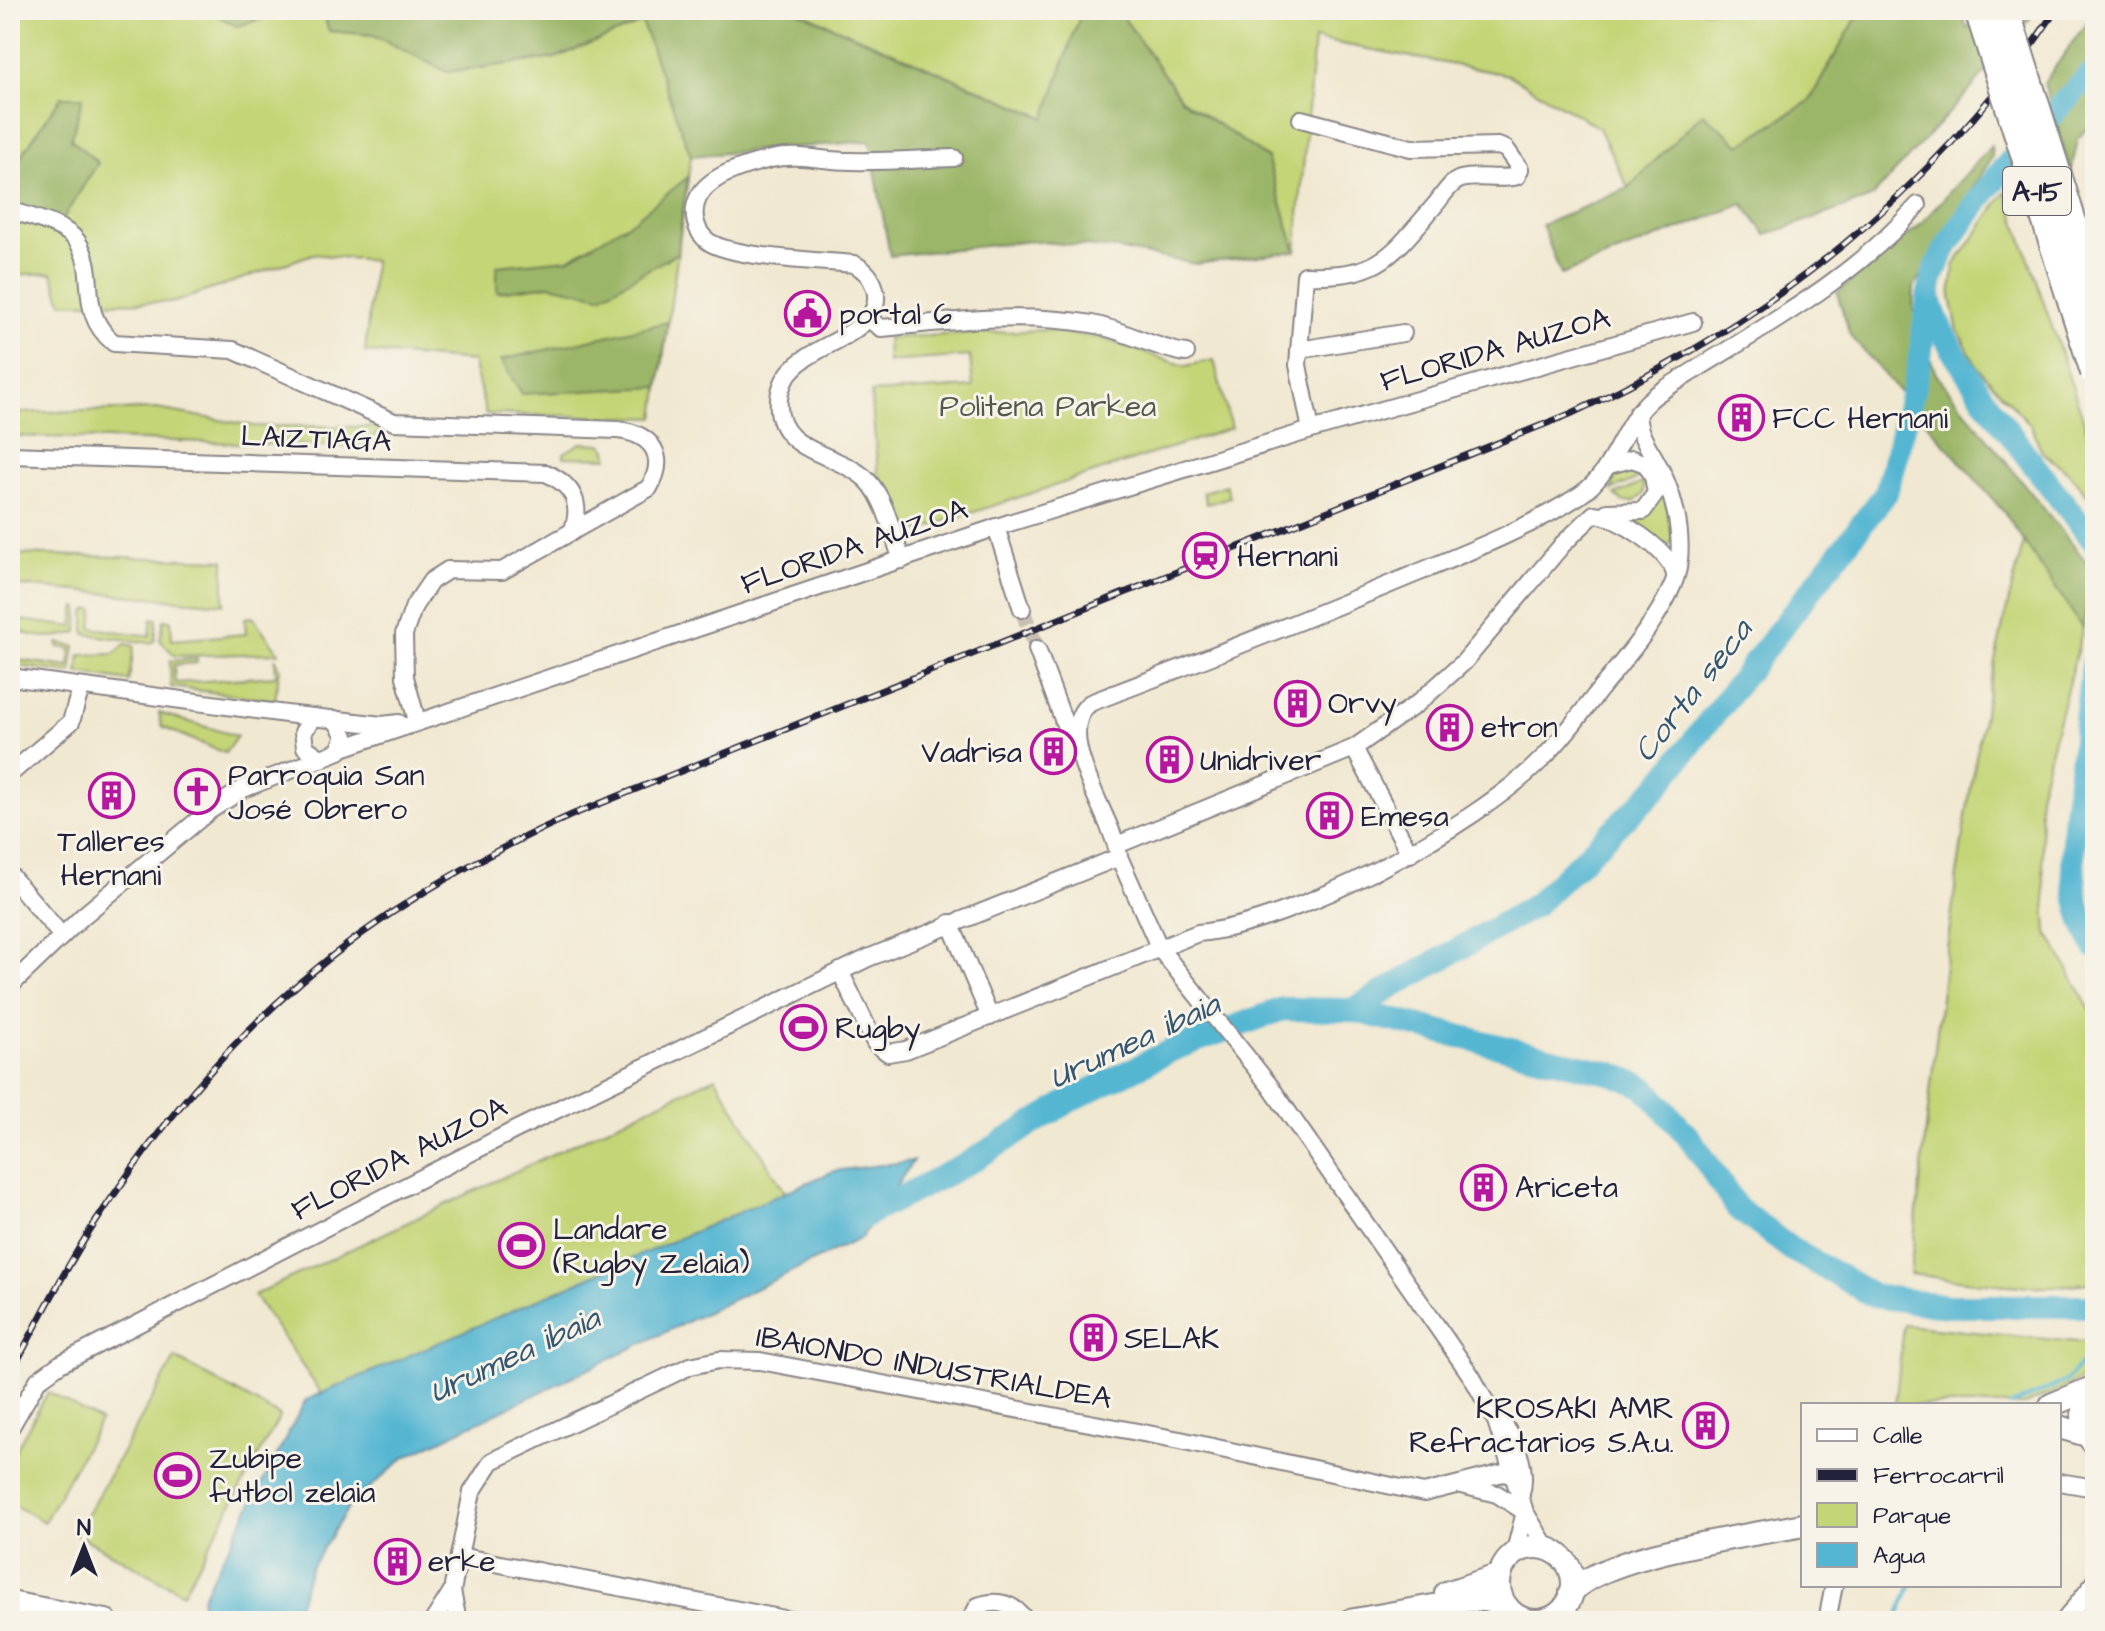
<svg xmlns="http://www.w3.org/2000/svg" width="2105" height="1631" font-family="'Architects Daughter',sans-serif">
	<rect width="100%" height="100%" fill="#f7f3e8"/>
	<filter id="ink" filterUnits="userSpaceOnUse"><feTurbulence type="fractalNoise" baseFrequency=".0125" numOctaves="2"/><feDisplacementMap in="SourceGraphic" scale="16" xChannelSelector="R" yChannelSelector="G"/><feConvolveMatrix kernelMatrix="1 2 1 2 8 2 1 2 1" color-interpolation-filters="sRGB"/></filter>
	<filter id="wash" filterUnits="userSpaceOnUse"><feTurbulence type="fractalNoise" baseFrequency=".006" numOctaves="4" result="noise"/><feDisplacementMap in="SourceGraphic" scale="32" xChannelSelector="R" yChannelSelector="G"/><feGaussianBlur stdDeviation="1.8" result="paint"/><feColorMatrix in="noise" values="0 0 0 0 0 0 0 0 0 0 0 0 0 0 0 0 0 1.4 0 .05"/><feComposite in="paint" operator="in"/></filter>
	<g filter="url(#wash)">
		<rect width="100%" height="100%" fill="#f1e8d1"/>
		<g fill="#c4d577" stroke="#737c59" stroke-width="2">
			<path d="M10 10H208L236 26 295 10H322L329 31 374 35 447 72 555 58 642 22 691 156 655 418 486 414 473 361 365 352 374 261 313 254 175 302 62 303 52 273 10 275Z"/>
			<path d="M795 10H1099L1079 19 1046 118Z"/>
			<path d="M1118 10H1861L1809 101 1740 145 1703 113 1628 188 1599 128 1509 75 1314 39 1296 251 1267 158 1181 99Z"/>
			<path d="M2006 191 2095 454V504L2068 472 2042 452 2031 425 1978 368 1958 331 1951 297 1954 266Z"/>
			<path d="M1044 330 1100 338 1185 366 1214 360 1231 428 907 534 878 474 871 393 973 387 970 356 888 362 887 338Z"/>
			<path d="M157 409 254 426 383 427 365 447 10 436V413Z"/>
			<path d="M581 443 601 444 607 449 608 458 564 457V453Z"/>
			<path d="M1626 470 1642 477 1612 490 1615 476Z"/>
			<path d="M1644 482 1643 494 1634 502H1623L1615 495Z"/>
			<path d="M1226 485 1230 497 1207 504 1203 492Z"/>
			<path d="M1663 488 1672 535V542L1666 548 1627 519Z"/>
			<path d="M2024 542 2083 628 2039 795 2047 932 2095 1018V1282C2033 1292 1972 1282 1910 1274 1938 1029 1958 781 2024 542Z"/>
			<path d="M10 554 224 560V604L10 585Z"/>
			<path d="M12 599H15L13 619 73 627 76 607 79 608 78 632C55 639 28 640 10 624Z"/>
			<path d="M89 609 94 610 92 628 150 636 152 618 157 619 155 640 151 643 85 634V613Z"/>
			<path d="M253 617 279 653 175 656 160 640 164 620H171L172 640 246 634 245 618Z"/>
			<path d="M58 643 75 646 71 673 10 665V659L69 667 71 649 58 647Z"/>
			<path d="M125 644 134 646 129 681 78 673 80 655 114 654Z"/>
			<path d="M275 658 280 668 275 700 171 687 170 661 197 659V663L174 665 175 683 276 676Z"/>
			<path d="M159 713 237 736 225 753 162 727Z"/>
			<path d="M2095 790V868L2087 843Z"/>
			<path d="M715 1077 788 1197 336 1415 254 1295Z"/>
			<path d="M1904 1325 2077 1342 2095 1340V1368L2075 1383 2025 1405H1895Z"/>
			<path d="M175 1358 280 1416 183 1593 76 1534Z"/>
			<path d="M48 1392 100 1421 44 1522 10 1503V1460Z"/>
		</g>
		<g fill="#9bb668" stroke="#5e6c52" stroke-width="2">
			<path d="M208 10H295L236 26Z"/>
			<path d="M322 10H795L1045 118 1079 18 1099 10H1118L1181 99 1267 158 1296 251 1196 264 1117 249 1031 241 890 256 870 141 691 156 642 23 555 58 447 72 374 35 329 31Z"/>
			<path d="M1861 10H1961L1967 29 1979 10H2037L1971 89 1871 198 1766 235 1743 204 1561 275 1542 225 1628 188 1703 113 1740 145 1809 101Z"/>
			<path d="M2089 19H2095V119L2078 139 2071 173 2044 83Z"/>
			<path d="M61 97H83L71 139 98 163 62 220 10 203V165L19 159Z"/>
			<path d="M1991 146 1992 157 1914 287 1913 308 1936 374 2088 564 2090 589 2083 628 2004 512 1850 335 1837 293 1919 226Z"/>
			<path d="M688 177 677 253 601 296 550 285 497 292V266L568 259 634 220Z"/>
			<path d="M668 322 659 387 522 394 501 360Z"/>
		</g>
		<path fill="#54b6d2" stroke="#3b6c86" stroke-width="2" d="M913 1161 861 1238 405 1457 350 1505 310 1569 293 1621H201L202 1597 306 1400 834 1171Z"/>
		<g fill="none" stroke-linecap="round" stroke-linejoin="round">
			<g stroke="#54b6d2" stroke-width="4">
				<path d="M2087 692 2095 706"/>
				<path d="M2011 1405 2066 1381 2095 1348"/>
				<path d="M1896 1621 1911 1585"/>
			</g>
			<g stroke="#54b6d2" stroke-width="24">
				<path d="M2095 71C2058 105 1925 246 1930 295 1934 348 2058 494 2095 543"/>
				<path d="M2095 658C2088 689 2087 718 2083 749 2075 814 2060 888 2095 947"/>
				<path d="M1352 1010 1534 906 1657 788 1886 493 1918 371 1929 293"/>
				<path d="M851 1223 970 1162 1071 1100 1174 1049 1283 1009 1352 1010 1613 1074 1644 1087 1692 1141 1737 1208 1791 1249 1874 1296 1948 1306H2095"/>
			</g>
		</g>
	</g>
	<g filter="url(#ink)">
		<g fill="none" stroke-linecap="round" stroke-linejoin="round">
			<path stroke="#c8c0b3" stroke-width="16" stroke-dasharray="16 8" stroke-linecap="butt" d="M1022 609 1037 649"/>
			<defs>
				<g id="street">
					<path d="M1301 119 1411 148 1498 146 1506 149 1520 169 1517 176C1499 181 1479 174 1461 179 1450 182 1442 197 1435 205 1389 259 1379 277 1305 275L1298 365 1311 430"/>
					<path d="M10 210C29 217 65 224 77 241 100 274 75 311 114 343L233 350 394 422 618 430C652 434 668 456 649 488L502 571 448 570 431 581 414 606 404 634 405 677 417 721"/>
					<path d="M868 319 881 328C952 321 1021 312 1092 324 1124 330 1153 348 1186 353"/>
					<path d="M1299 350 1403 333"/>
					<path d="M10 455 546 473C573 485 583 504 572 532"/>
					<path d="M1607 512 1643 511 1656 493 1653 476 1646 464 1632 459 1609 465"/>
					<path d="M996 527 1022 609"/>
					<path d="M902 560C893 536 886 500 868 481 840 452 774 454 779 399 783 352 841 348 867 319 885 300 874 274 854 264 821 261 734 258 709 242 695 232 691 213 698 198 709 175 746 165 771 159 798 153 823 161 850 161 884 162 919 159 954 158"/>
					<path d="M1037 649 1067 730 1075 734"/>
					<path d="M10 677 286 714 382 725 399 723"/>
					<path d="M314 717 303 732 305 747 322 759"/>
					<path d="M342 748 1009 523 1311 430 1693 322"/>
					<path d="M1354 748 1410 854"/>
					<path d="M10 774 71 722 81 687"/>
					<path d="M1117 845 1354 748 1418 703 1464 662 1563 544 1594 514C1617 515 1672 552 1675 575"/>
					<path d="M10 875 62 936"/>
					<path d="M950 923 990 1017"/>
					<path d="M840 971 875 1043 888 1053 906 1050 1198 933C1294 924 1473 828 1541 760 1567 735 1588 703 1611 676 1633 649 1671 603 1678 568 1684 532 1673 489 1654 457 1645 442 1638 432 1637 413"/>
					<path d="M10 986 83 916 209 811 243 789 339 751 345 736 335 719"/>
					<path d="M1499 1419C1516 1439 1528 1469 1521 1494"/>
					<path d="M10 1428 38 1380 60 1364 515 1130 868 958 1119 857"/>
					<path d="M2059 1482 2095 1488"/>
					<path d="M1462 1485 1497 1494 1525 1512"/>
					<path d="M1548 1550 1525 1512 1496 1421 1472 1377 1270 1086 1160 949 1119 857C1114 818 1050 734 1090 703 1190 665 1289 626 1388 585 1450 559 1523 532 1580 495 1619 469 1622 416 1660 392 1750 334 1847 286 1918 205"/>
					<path d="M1514 1555 1525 1512"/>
					<path d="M459 1556 795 1621"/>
					<path d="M452 1591 458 1621"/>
					<path d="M1555 1616 1556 1621"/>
					<path d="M433 1621 452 1591 472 1492 492 1461 690 1366 719 1360 760 1361 1180 1440 1424 1493 1503 1473 1511 1475"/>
					<path d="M970 1621 978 1606C997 1599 1014 1603 1026 1621"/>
					<path d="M1827 1621 1834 1585"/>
					<path d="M2064 1621 2095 1582"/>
				</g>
				<g id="secondary">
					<path d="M2095 1385C2079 1403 2079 1427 2095 1445"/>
					<path d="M2051 1405 2092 1388"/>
					<path d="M2059 1427 2087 1435"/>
					<circle cx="1536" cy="1584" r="37"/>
					<path d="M1446 1593 1500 1575"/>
					<path d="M1571 1593C1603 1554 1750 1536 1803 1525"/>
					<path d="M10 1603 106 1621"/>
					<path d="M1349 1621 1467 1600H1486L1507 1607"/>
				</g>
			</defs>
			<use href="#street" stroke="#8a8586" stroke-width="20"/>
			<use href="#secondary" stroke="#8a8586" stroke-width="26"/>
			<use href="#street" stroke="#fff" stroke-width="16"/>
			<use href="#secondary" stroke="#fff" stroke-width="22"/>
			<defs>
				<path id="rail" d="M10 1374C37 1325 62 1273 93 1226 224 1027 356 911 574 814L1570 414C1767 324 1935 191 2056 10"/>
			</defs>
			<use href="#rail" stroke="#22223b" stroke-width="7"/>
			<use href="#rail" stroke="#f7f3e8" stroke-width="4" stroke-dasharray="12" stroke-linecap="butt"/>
			<defs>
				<g id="highway-bridge">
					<path d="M1979 10 2095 372"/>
					<path d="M2005 10 2095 295"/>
				</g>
			</defs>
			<use href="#highway-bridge" stroke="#8a8586" stroke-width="32" stroke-linecap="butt"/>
			<use href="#highway-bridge" stroke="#fff" stroke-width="28"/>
		</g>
	</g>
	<defs>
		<symbol id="civic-ring" viewBox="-11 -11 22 22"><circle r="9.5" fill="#f7f3e8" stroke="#b5179e" stroke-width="1.5"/><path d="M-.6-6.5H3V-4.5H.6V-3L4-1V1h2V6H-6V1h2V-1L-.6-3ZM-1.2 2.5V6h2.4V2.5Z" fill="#b5179e"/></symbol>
		<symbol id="building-ring" viewBox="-11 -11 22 22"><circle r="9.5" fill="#f7f3e8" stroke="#b5179e" stroke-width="1.5"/><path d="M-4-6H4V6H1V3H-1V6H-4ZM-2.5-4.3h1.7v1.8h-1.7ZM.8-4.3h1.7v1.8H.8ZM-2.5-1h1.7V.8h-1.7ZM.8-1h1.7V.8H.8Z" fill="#b5179e"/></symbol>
		<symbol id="station-ring" viewBox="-11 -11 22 22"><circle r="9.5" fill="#f7f3e8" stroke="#b5179e" stroke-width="1.5"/><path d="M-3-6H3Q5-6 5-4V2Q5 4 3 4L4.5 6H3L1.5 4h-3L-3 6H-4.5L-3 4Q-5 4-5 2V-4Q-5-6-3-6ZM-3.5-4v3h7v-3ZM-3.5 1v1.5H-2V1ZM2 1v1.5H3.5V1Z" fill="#b5179e"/></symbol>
		<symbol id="church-ring" viewBox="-11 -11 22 22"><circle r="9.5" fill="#f7f3e8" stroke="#b5179e" stroke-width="1.5"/><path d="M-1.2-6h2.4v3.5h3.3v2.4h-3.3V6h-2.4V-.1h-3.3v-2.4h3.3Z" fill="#b5179e"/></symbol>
		<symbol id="stadium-ring" viewBox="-11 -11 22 22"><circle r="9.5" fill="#f7f3e8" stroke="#b5179e" stroke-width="1.5"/><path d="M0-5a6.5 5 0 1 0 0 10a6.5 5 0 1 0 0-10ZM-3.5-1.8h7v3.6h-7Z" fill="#b5179e"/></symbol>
	</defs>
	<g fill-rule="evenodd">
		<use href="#civic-ring" x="782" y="288" width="51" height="51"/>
		<use href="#building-ring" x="1716" y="392" width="51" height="51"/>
		<use href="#station-ring" x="1180" y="530" width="51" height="51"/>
		<use href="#building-ring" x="1272" y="678" width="51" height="51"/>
		<use href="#building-ring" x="1424" y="702" width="51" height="51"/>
		<use href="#building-ring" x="1028" y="726" width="51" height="51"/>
		<use href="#building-ring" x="1144" y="734" width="51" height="51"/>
		<use href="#church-ring" x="172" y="766" width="51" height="51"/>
		<use href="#building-ring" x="86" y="770" width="51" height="51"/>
		<use href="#building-ring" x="1304" y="790" width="51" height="51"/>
		<use href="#stadium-ring" x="778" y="1002" width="51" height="51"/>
		<use href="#building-ring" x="1458" y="1162" width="51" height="51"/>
		<use href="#stadium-ring" x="496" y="1220" width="51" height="51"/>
		<use href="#building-ring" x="1068" y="1312" width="51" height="51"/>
		<use href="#building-ring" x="1680" y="1400" width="51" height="51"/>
		<use href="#stadium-ring" x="152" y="1450" width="51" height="51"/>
		<use href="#building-ring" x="372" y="1536" width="51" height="51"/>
	</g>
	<g text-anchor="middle" stroke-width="6" stroke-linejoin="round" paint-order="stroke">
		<rect fill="#f7f3e8" stroke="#62616f" stroke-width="2" x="2003" y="167" width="68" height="48" rx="6"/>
		<g font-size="28" font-weight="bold" fill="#22223b">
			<text x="2037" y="201">A-15</text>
		</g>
		<g font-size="30" fill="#22223b" stroke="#f7f3e8" text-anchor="start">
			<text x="839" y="324">portal 6</text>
			<text x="1772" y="428">FCC Hernani</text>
			<text x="1237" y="566">Hernani</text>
			<text x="1328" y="713">Orvy</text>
			<text x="1481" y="737">etron</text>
			<text x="1022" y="762" text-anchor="end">Vadrisa</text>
			<text x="1200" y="770">Unidriver</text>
			<text x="228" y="785">Parroquia San<tspan x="228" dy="34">José Obrero</tspan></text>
			<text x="1361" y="826">Emesa</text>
			<text x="111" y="851" text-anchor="middle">Talleres<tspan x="111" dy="34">Hernani</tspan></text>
			<text x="835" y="1038">Rugby</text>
			<text x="1515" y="1197">Ariceta</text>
			<text x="553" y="1239">Landare<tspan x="553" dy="34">(Rugby Zelaia)</tspan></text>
			<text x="1124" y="1348">SELAK</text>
			<text x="1674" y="1418" text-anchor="end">KROSAKI AMR<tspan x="1674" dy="34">Refractarios S.A.u.</tspan></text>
			<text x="209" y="1468">Zubipe<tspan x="209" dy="34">futbol zelaia</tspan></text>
			<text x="428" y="1571">erke</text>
		</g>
		<g font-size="30" fill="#22223b" stroke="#f7f3e8">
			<text transform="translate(1495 349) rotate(-16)" y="10">FLORIDA AUZOA</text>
			<text transform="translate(316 438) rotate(2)" y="10">LAIZTIAGA</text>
			<text transform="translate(854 546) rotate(-19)" y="10">FLORIDA AUZOA</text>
			<text transform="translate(399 1158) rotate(-27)" y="10">FLORIDA AUZOA</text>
			<text transform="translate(934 1367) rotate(10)" y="10">IBAIONDO INDUSTRIALDEA</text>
		</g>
		<g font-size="30" fill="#53584d" stroke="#f7f3e8">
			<text x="1048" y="416">Politena Parkea</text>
		</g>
		<g font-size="32" font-style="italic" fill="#345670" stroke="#f7f3e8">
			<text transform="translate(1692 690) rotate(-52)" y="11">Corta seca</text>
			<text transform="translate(1134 1040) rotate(-25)" y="11">Urumea ibaia</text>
			<text transform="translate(514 1354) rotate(-25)" y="11">Urumea ibaia</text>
		</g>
	</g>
	<rect width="2105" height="1631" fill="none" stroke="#f7f3e8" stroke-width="40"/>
	<rect x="1801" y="1403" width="260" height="184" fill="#f7f3e8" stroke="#a29fa3" stroke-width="2"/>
	<rect x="1817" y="1429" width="40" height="12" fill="#ffffff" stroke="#a29fa3" stroke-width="2"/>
	<text x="1873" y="1443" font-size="24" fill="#22223b">Calle</text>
	<rect x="1817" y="1469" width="40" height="12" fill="#22223b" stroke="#a29fa3" stroke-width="2"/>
	<text x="1873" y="1483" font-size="24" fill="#22223b">Ferrocarril</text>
	<rect x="1817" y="1503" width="40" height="24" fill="#c4d577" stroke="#a29fa3" stroke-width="2"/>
	<text x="1873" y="1523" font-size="24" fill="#22223b">Parque</text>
	<rect x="1817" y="1543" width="40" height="24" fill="#54b6d2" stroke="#a29fa3" stroke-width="2"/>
	<text x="1873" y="1563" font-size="24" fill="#22223b">Agua</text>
	<g transform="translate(84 1547)" stroke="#f7f3e8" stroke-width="6" paint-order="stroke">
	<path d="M0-6L14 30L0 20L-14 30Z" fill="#22223b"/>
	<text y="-12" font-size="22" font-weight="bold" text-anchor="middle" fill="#22223b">N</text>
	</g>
</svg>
